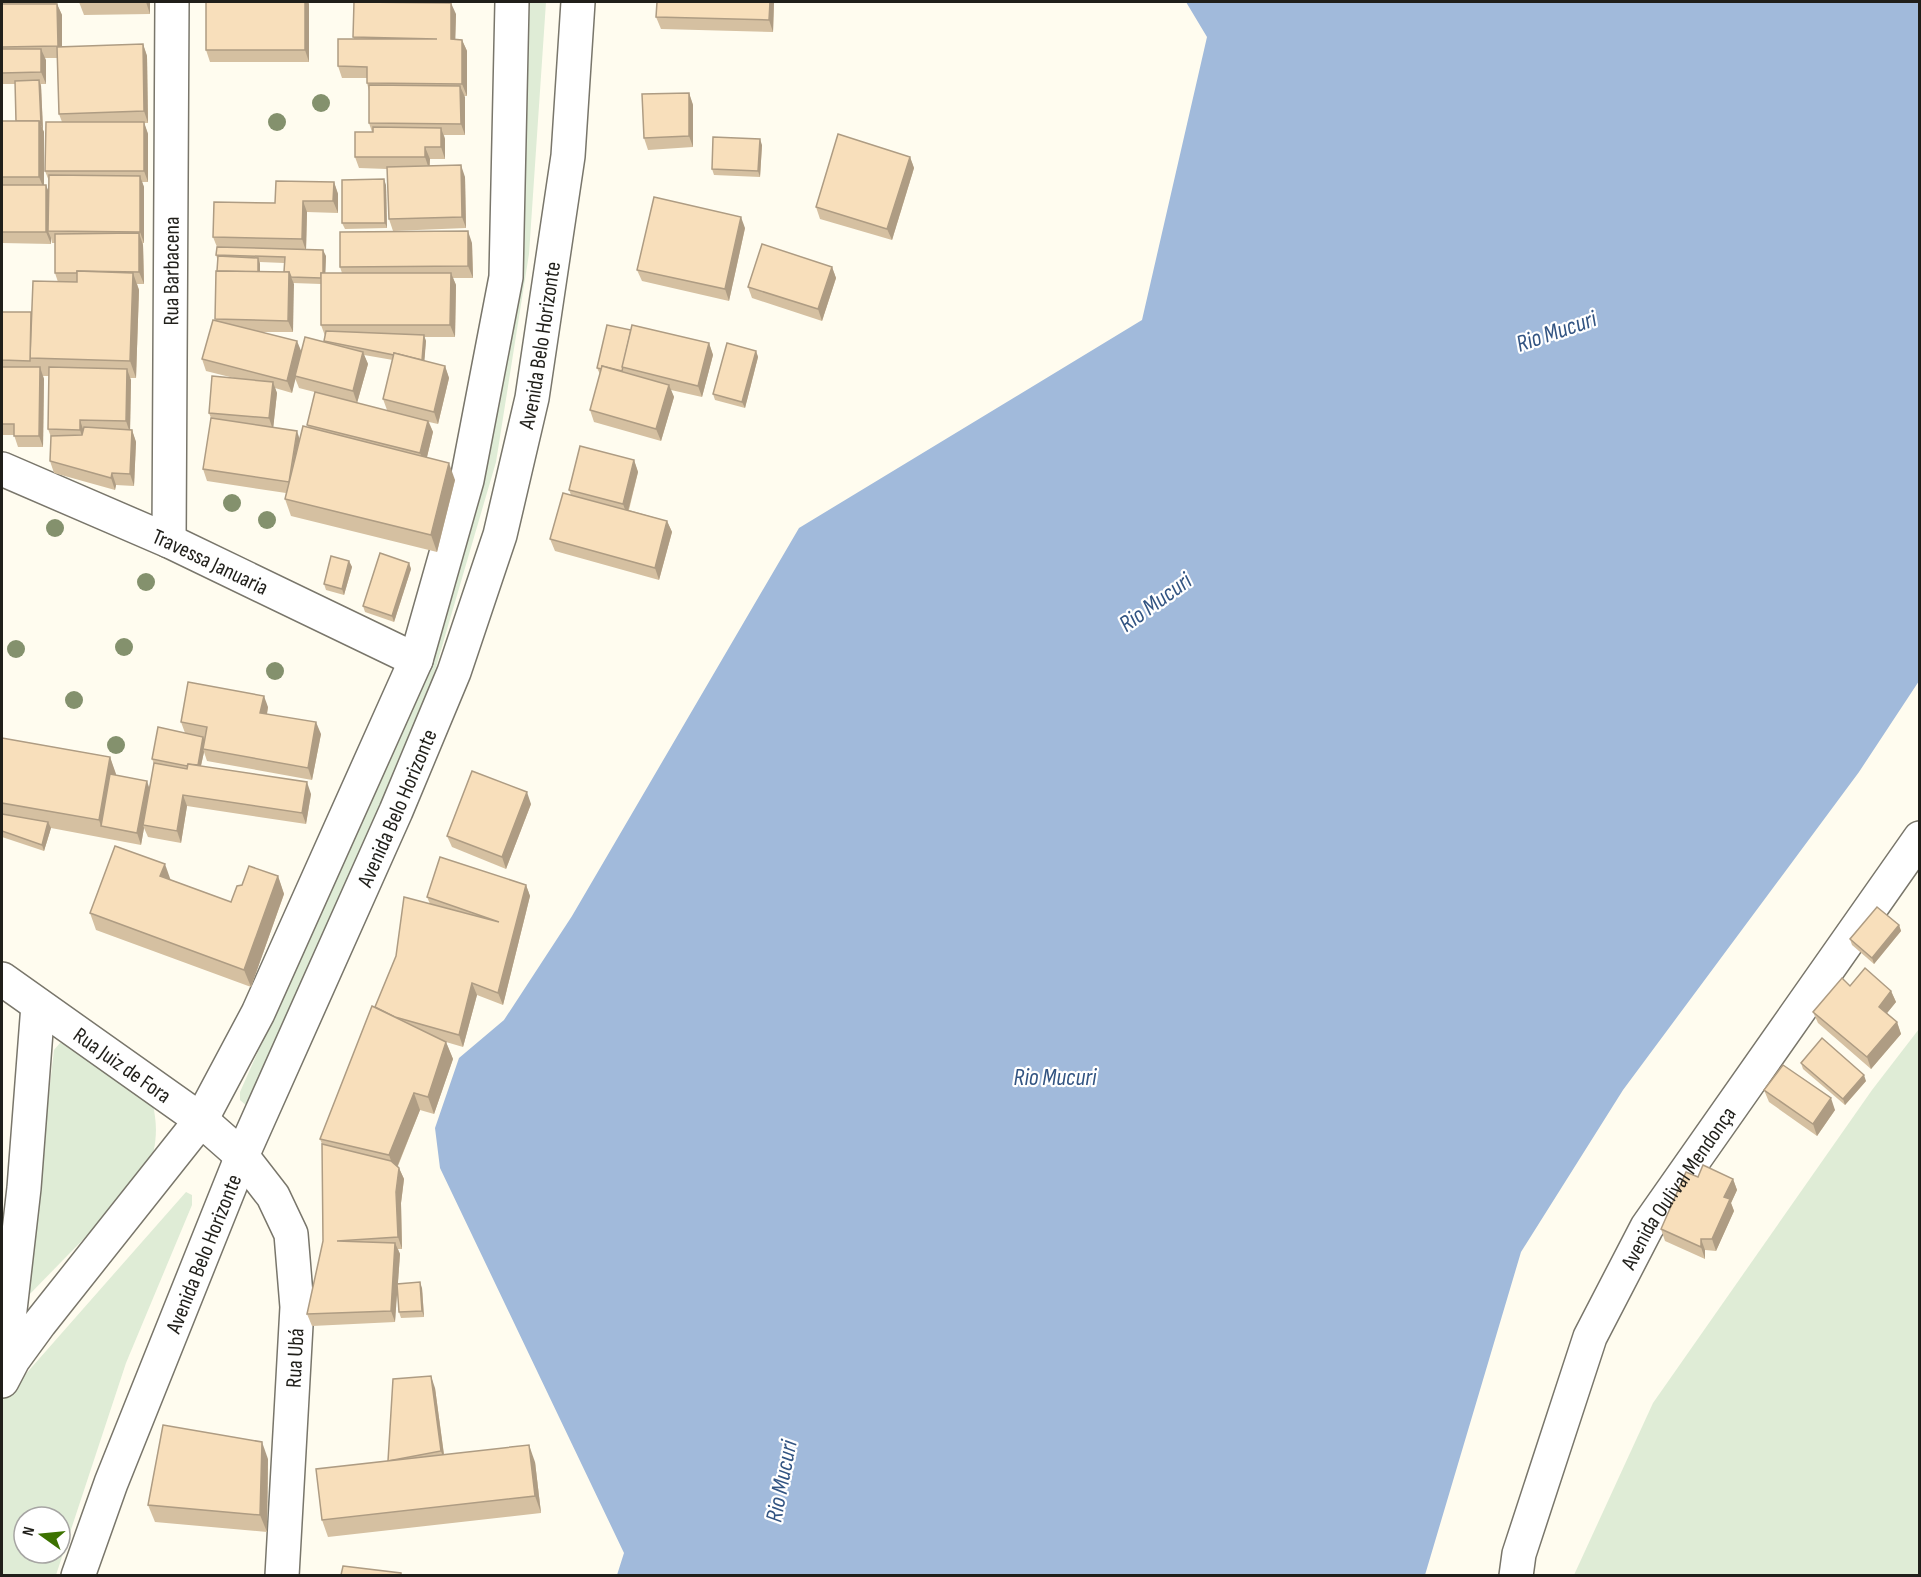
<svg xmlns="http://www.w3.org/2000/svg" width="1921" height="1577" font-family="'Sofia Sans Condensed',sans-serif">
	<rect width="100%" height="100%" fill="#fffcef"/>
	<g fill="#dfecd6" fill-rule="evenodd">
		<path d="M528 2H546L529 254 496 462 436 667 411 744 247 1106 240 1100V1092L403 724 513 263Z"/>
		<path d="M1919 1029V1575H1574L1653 1403 1872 1090Z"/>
		<path d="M60 1043 71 1044 152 1101C159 1129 156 1146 148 1173L25 1299 54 1050Z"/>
		<path d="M186 1192 192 1195V1205L126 1363 56 1575 2 1576V1401ZM24 1517H60V1553H24Z"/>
	</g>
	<path fill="#a1badb" d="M1186 2H1919V681L1859 772 1623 1090 1521 1252 1425 1575H617L624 1553 440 1168 435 1128 459 1058 504 1020 572 916 799 528 1142 320 1207 37Z"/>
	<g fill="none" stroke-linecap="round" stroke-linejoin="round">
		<defs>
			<g id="minor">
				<path id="s1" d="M2 469 169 541 416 660"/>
				<path id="s2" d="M169 541 172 2"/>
				<path id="s3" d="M2 979 201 1120 242 1156 273 1196 291 1234 297 1307 282 1576"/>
				<path d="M3 1371 24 1188 38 1005"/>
				<path d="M2 1381 13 1360 40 1323 201 1120 258 1013 416 660 467 480 506 277 512 2"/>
				<path id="s4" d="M78 1576 111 1483 242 1156 396 811 454 672 500 535 532 398 568 156 578 2"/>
				<path id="s5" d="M1516 1576 1519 1554 1590 1337 1647 1227 1920 838"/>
			</g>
		</defs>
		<use href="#minor" stroke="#79766b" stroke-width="36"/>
		<use href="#minor" stroke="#fff" stroke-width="33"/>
	</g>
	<g fill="#84916d">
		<circle cx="321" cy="103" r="9"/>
		<circle cx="277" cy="122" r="9"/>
		<circle cx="232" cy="503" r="9"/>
		<circle cx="267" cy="520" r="9"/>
		<circle cx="55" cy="528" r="9"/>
		<circle cx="146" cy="582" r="9"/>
		<circle cx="124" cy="647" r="9"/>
		<circle cx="16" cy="649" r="9"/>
		<circle cx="275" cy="671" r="9"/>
		<circle cx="74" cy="700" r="9"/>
		<circle cx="116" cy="745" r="9"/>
	</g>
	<g fill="#d5c0a1" fill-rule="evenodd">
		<path d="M2 2H56L62 15V47L143 44 147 56 148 123H144L148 134V182H142L144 187V243H143L144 284H137L139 290 136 378H130L131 380 130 430H132L136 442 134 486 116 485 115 490 54 473 50 461 51 437 48 429 49 376H43L44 379 43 447H18L14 435H2V312H31L58 282 55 273V243H52L51 238V244L2 243V121H16L15 84H2ZM45 58H57L59 114 62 122 45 171 49 181V192L44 185V132L43 130 41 84H46Z"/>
		<path d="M79 2H150V14L84 15Z"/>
		<path d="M206 2H308L309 4V62H210L206 50Z"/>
		<path d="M657 2H774L773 32 661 29 656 17Z"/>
		<path d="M456 14 455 40H462L467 51V96H464L465 135H444L445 139V159H430V166L465 177 466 228 393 231 389 219 387 169 359 168 355 157 372 132 369 123V91L367 83V78H342L338 66 354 39 353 37Z"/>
		<path d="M689 93 693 105V147L648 150 644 138Z"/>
		<path d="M762 145 760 177 714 175 712 169Z"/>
		<path d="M910 157 914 168 892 240 820 219 816 207Z"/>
		<path d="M334 182 338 194V213L307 212 306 249 326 256 325 273H342L340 267 472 243 473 278H453L456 285 455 337H424L426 341 424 361 445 366 449 378 438 424 429 422 433 432 427 457 455 480 437 552 291 516 285 499 286 493 207 481 203 469 211 418 209 413 234 378 206 371 202 359 216 320 218 261 216 255 217 247 213 237ZM260 262 284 263V272H260ZM293 283 321 284V325L325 336 324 342 301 352 260 332H293ZM364 355 393 360 383 399 387 410 307 425 308 427 300 439 273 428 277 393 275 388 292 393 295 378 299 388 357 403 368 364Z"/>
		<path d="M386 185 387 228 345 229 342 223Z"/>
		<path d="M745 228 729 301 642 281 637 270Z"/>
		<path d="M832 267 836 278 822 321 752 298 748 287Z"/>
		<path d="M631 330 709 343 713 355 702 397 671 390 674 397 661 441 594 422 590 410 600 374 597 368Z"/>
		<path d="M756 351 758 357 745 408 715 400 713 394Z"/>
		<path d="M634 460 638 472 629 510 667 521 672 532 659 580 555 551 550 539 571 495 569 490Z"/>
		<path d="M349 561 352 567 344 595 326 590 324 584Z"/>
		<path d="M409 563 411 569 394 622 365 612 363 606Z"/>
		<path d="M268 707 267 714 321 734 312 780 207 761 204 752 201 766 311 794 306 824 187 806 181 843 148 837 144 828 141 845 51 828 44 851 2 837V738L110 757 116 775 150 788 154 764 152 759 185 733 181 722Z"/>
		<path d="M531 804 506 869 452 847 447 836Z"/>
		<path d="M278 876 284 894 251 987 96 930 90 913 171 880 231 902 242 885Z"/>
		<path d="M526 885 530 896 503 1005 477 995 463 1047 446 1042 453 1059 434 1114 420 1110 398 1166 404 1179 401 1203 402 1249H398L400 1254 398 1283 422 1288 424 1317 401 1318 399 1312 397 1288 395 1322 312 1326 307 1314 323 1241 322 1144 320 1139 375 1007 430 904 427 897Z"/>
		<path d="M1899 925 1901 931 1874 964 1852 945 1850 939Z"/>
		<path d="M1850 986 1891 991 1896 1002 1887 1013 1897 1022 1901 1034 1871 1069 1818 1023 1813 1012Z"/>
		<path d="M1801 1063 1866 1081 1845 1105 1803 1069Z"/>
		<path d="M1764 1090 1835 1110 1817 1136 1769 1102Z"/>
		<path d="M1698 1177 1733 1179 1737 1190 1731 1203 1734 1211 1716 1251 1705 1250V1259L1665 1241 1661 1229Z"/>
		<path d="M435 1388 444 1454 535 1462 541 1513 328 1537 322 1520 388 1461Z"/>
		<path d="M268 1459 267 1532 155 1522 148 1505Z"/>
	</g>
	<g fill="#ae9c83">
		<path d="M146 2H150V14Z"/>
		<path d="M305 2H308L309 4V62L305 50Z"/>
		<path d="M770 2H774L773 32 769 20Z"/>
		<path d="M451 3 456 14 455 51 451 39Z"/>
		<path d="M57 4 62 15V58L58 46Z"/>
		<path d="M462 40 467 51V96L462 84Z"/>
		<path d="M143 44 147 56 148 123 144 111Z"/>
		<path d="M41 49 46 60V84L41 72Z"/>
		<path d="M39 80 41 86 43 130 41 124Z"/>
		<path d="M460 86 465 97V135L461 124Z"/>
		<path d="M689 93 693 105V147L689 136Z"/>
		<path d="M39 121 44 132V189L39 177Z"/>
		<path d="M144 122 148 134V182L144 171Z"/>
		<path d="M441 128 445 139V159L441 147Z"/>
		<path d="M760 139 762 145 760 177 758 171Z"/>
		<path d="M425 147 430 159 429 169 425 157Z"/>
		<path d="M910 157 914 168 892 240 887 229Z"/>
		<path d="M461 165 465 177 466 228 462 217Z"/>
		<path d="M140 176 144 187V243L140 232Z"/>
		<path d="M384 179 386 185 387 228 385 223Z"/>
		<path d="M334 182 338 194V213L333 201Z"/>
		<path d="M46 185 51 197 48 231 51 238V244L46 232Z"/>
		<path d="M303 201 307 212 306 251 302 239Z"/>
		<path d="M741 217 745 228 729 301 725 289Z"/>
		<path d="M468 231 472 243 473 278 468 266Z"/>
		<path d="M139 233 143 245 144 284 139 272Z"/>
		<path d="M323 250 326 256 325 284 323 278Z"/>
		<path d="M258 258 260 264V284L258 278Z"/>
		<path d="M832 267 836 278 822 321 818 309Z"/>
		<path d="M289 272 294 284 293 332 288 321Z"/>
		<path d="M133 273 139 290 136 378 130 361Z"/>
		<path d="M451 273 456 285 455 337 450 325Z"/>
		<path d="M424 335 426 341 424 366 422 360Z"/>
		<path d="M297 341 302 353 292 393 287 381Z"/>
		<path d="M709 343 713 355 702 397 698 386Z"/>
		<path d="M756 351 758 357 745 408 742 402Z"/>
		<path d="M363 352 368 364 357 403 353 391Z"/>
		<path d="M445 366 449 378 438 424 434 412Z"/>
		<path d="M40 367 44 379 43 447 39 436Z"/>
		<path d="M127 369 131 380 130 433 126 421Z"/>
		<path d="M273 382 277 393 273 430 269 418Z"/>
		<path d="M669 385 674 397 661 441 656 429Z"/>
		<path d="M80 420 84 432V442L80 430Z"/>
		<path d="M428 421 433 432 425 465 420 453Z"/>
		<path d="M132 430 136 442 134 486 130 474Z"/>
		<path d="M297 431 301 443 290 482Z"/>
		<path d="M634 460 638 472 627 515 623 504Z"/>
		<path d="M449 463 455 480 437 552 431 535Z"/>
		<path d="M112 473 116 485 115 490 111 478Z"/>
		<path d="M667 521 672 532 659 580 655 568Z"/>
		<path d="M349 561 352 567 344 595 342 589Z"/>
		<path d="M409 563 411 569 394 622 392 616Z"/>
		<path d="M264 696 268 707 265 725 260 713Z"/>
		<path d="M316 722 321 734 312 780 308 768Z"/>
		<path d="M203 737 206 743 203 749 204 752 199 774 197 768Z"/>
		<path d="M110 757 116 774 107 827 101 826 99 820Z"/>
		<path d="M147 781 151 793 143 825 144 828 141 845 137 833Z"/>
		<path d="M307 782 311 794 306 824 302 813Z"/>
		<path d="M527 792 531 804 506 869 502 857Z"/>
		<path d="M183 795 187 806 181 843 177 831Z"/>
		<path d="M48 822 51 828 44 851 42 845Z"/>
		<path d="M165 864 171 881 160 876Z"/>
		<path d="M278 876 284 894 251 987 244 970Z"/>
		<path d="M526 885 530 896 503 1005 498 993Z"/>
		<path d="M1899 925 1901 931 1874 964 1872 958Z"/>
		<path d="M472 983 477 995 463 1047 459 1035Z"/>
		<path d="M1891 991 1896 1002 1883 1018 1879 1007Z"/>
		<path d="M1897 1022 1901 1034 1871 1069 1867 1057Z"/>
		<path d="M446 1042 453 1059 434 1114 428 1097Z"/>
		<path d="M1864 1075 1866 1081 1845 1105 1843 1099Z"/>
		<path d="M414 1093 420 1110 395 1172 389 1155Z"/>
		<path d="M1831 1098 1835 1110 1817 1136 1813 1124Z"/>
		<path d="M399 1168 404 1179 401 1203 402 1249 398 1237 396 1192Z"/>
		<path d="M1733 1179 1737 1190 1731 1203 1734 1211 1716 1251 1712 1239 1724 1197Z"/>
		<path d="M1701 1239 1705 1250V1259L1701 1247Z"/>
		<path d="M395 1243 400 1254 395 1322 391 1311Z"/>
		<path d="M420 1282 422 1288 424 1317 422 1311Z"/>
		<path d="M431 1376 435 1388 445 1463 441 1451Z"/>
		<path d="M262 1442 268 1459 267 1532 260 1515Z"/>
		<path d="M529 1445 535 1462 541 1513 535 1496Z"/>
	</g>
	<g fill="#f8dfbb" stroke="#ae9c83" stroke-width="1.5">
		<rect x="206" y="2" width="99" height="48"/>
		<path d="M354 2 451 3V39L462 40V84L367 83V67L338 66V39H437L353 37Z"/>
		<path d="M657 2H770L769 20 656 17Z"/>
		<path d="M2 4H57L58 46 2 47Z"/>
		<path d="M143 44 144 111 59 114 57 47Z"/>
		<path d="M2 49H41V72L2 73Z"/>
		<path d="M39 80 41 124 39 121H16L15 81Z"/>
		<path d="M369 85 460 86 461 124 369 123Z"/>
		<path d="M689 93V136L644 138 642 94Z"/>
		<rect x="2" y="121" width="37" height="56"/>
		<path d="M46 122H144V171H45Z"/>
		<path d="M373 127 441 128V147H425V157H355V132H373Z"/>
		<path d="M838 134 910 157 887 229 816 207Z"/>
		<path d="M713 137 760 139 758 171 712 169Z"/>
		<path d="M461 165 462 217 389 219 387 167Z"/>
		<path d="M49 175 140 176V232L48 231Z"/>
		<path d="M384 179 385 223H342V180Z"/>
		<path d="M276 181 334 182 333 201H303L302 239 213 237 214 202 275 203Z"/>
		<rect x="2" y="185" width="44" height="47"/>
		<path d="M654 197 741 217 725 289 637 270Z"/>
		<path d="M468 231V266L340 267V232Z"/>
		<path d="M139 233V272L77 271V273H55V234Z"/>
		<path d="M762 244 832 267 818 309 748 287Z"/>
		<path d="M217 247 323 250V273H321V278L291 277 289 272H284L285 257 216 255Z"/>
		<path d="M218 256 258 258V272L217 271Z"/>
		<path d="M77 271 133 273 130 361 30 358 33 281 77 282Z"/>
		<path d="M216 271 289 272 288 321 215 319Z"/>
		<path d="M321 273H451L450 325H321Z"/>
		<path d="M2 312H31L30 361 2 360Z"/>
		<path d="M213 320 297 341 287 381 202 359Z"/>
		<path d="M607 325 631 330 622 371 602 366V369L597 368Z"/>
		<path d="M632 325 709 343 698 386 622 367Z"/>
		<path d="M326 331 424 335 422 360 394 353V355L324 341Z"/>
		<path d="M305 337 363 352 353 391 295 376Z"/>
		<path d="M727 343 756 351 742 402 713 394Z"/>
		<path d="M394 353 445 366 434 412 383 399Z"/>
		<path d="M602 366 669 385 656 429 590 410Z"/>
		<path d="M2 367H40L39 436H14V424H2Z"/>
		<path d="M49 367 127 369 126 421 80 420V430L48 429Z"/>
		<path d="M212 376 273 382 269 418 209 413Z"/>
		<path d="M315 392 428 421 420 453 307 425Z"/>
		<path d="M211 418 297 431 289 482 203 469Z"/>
		<path d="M303 426 449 463 431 535 285 499Z"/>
		<path d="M84 427 132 430 130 474 112 473 111 478 50 461 51 436 82 435Z"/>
		<path d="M580 446 634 460 623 504 569 490Z"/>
		<path d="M563 493 667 521 655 568 550 539Z"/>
		<path d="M380 553 409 563 392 616 363 606Z"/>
		<path d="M331 556 349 561 342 589 324 584Z"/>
		<path d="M188 682 264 696 260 713 316 722 308 768 203 749 207 727 181 722Z"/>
		<path d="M158 727 203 737 198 765 188 764 187 766 152 759Z"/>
		<path d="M2 738 110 757 99 820 2 803Z"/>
		<path d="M154 763 187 769 188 764 307 782 302 813 183 795 177 831 143 825Z"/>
		<path d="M472 771 527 792 502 857 447 836Z"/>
		<path d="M110 774 147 781 137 833 101 826Z"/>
		<path d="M2 814 48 822 42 845 2 831Z"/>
		<path d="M115 846 165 864 160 876 231 902 237 886 242 885 249 866 278 876 244 970 90 913Z"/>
		<path d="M440 857 526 885 498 993 472 983 459 1035 395 1017 375 1007 396 956 404 897 499 922 427 897Z"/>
		<path d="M1877 907 1899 925 1872 958 1850 939Z"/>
		<path d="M1865 968 1891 991 1879 1007 1897 1022 1867 1057 1813 1012 1842 978 1850 986Z"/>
		<path d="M372 1006 446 1042 428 1097 414 1093 389 1155 320 1139Z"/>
		<path d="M1822 1038 1864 1075 1843 1099 1801 1063Z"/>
		<path d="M1783 1065 1831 1098 1813 1124 1764 1090Z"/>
		<path d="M322 1144 391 1161 399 1168 396 1192 398 1237 337 1241 395 1243 391 1311 307 1314 323 1241Z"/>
		<path d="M1703 1165 1733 1179 1724 1197 1730 1199 1712 1239H1701V1247L1661 1229 1686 1172 1698 1177Z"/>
		<path d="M420 1282 422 1311 399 1312 397 1284Z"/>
		<path d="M431 1376 441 1451 388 1461 393 1379Z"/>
		<path d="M163 1425 262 1442 260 1515 148 1505Z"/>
		<path d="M529 1445 535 1496 322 1520 316 1469Z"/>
		<path d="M343 1566 401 1573V1575H341Z"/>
	</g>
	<g text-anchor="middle" stroke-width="4.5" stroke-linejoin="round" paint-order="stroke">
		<g font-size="22" fill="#201f1a" stroke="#fff">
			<text dy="8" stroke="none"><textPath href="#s2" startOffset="270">Rua Barbacena</textPath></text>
			<text dy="8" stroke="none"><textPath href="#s4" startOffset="1318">Avenida Belo Horizonte</textPath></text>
			<text dy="8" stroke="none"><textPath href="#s1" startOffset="228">Travessa Januaria</textPath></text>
			<text dy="8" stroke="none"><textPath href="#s4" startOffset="832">Avenida Belo Horizonte</textPath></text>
			<text dy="8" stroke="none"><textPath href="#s3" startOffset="148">Rua Juiz de Fora</textPath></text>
			<text dy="8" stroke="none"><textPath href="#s5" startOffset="424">Avenida Oulival Mendonça</textPath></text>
			<text dy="8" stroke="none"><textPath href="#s4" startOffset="346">Avenida Belo Horizonte</textPath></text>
			<text transform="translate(294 1358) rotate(-87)" y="8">Rua Ubá</text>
		</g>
		<g font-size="24" font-style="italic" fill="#325482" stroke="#fff">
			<text transform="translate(1556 331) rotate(-19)" y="8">Rio Mucuri</text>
			<text transform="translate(1155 602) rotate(-36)" y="8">Rio Mucuri</text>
			<text x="1055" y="1085">Rio Mucuri</text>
			<text transform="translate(781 1481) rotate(-79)" y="8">Rio Mucuri</text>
		</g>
	</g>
	<rect width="1921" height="1577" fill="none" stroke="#201f1a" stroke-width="6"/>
	<g transform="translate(42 1535) rotate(285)"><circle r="28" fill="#ffffff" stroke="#a6a5a3" stroke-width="1.5"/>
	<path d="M0-4.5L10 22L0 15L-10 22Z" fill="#3c7200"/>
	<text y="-9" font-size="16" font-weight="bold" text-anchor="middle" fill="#201f1a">N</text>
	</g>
</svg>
